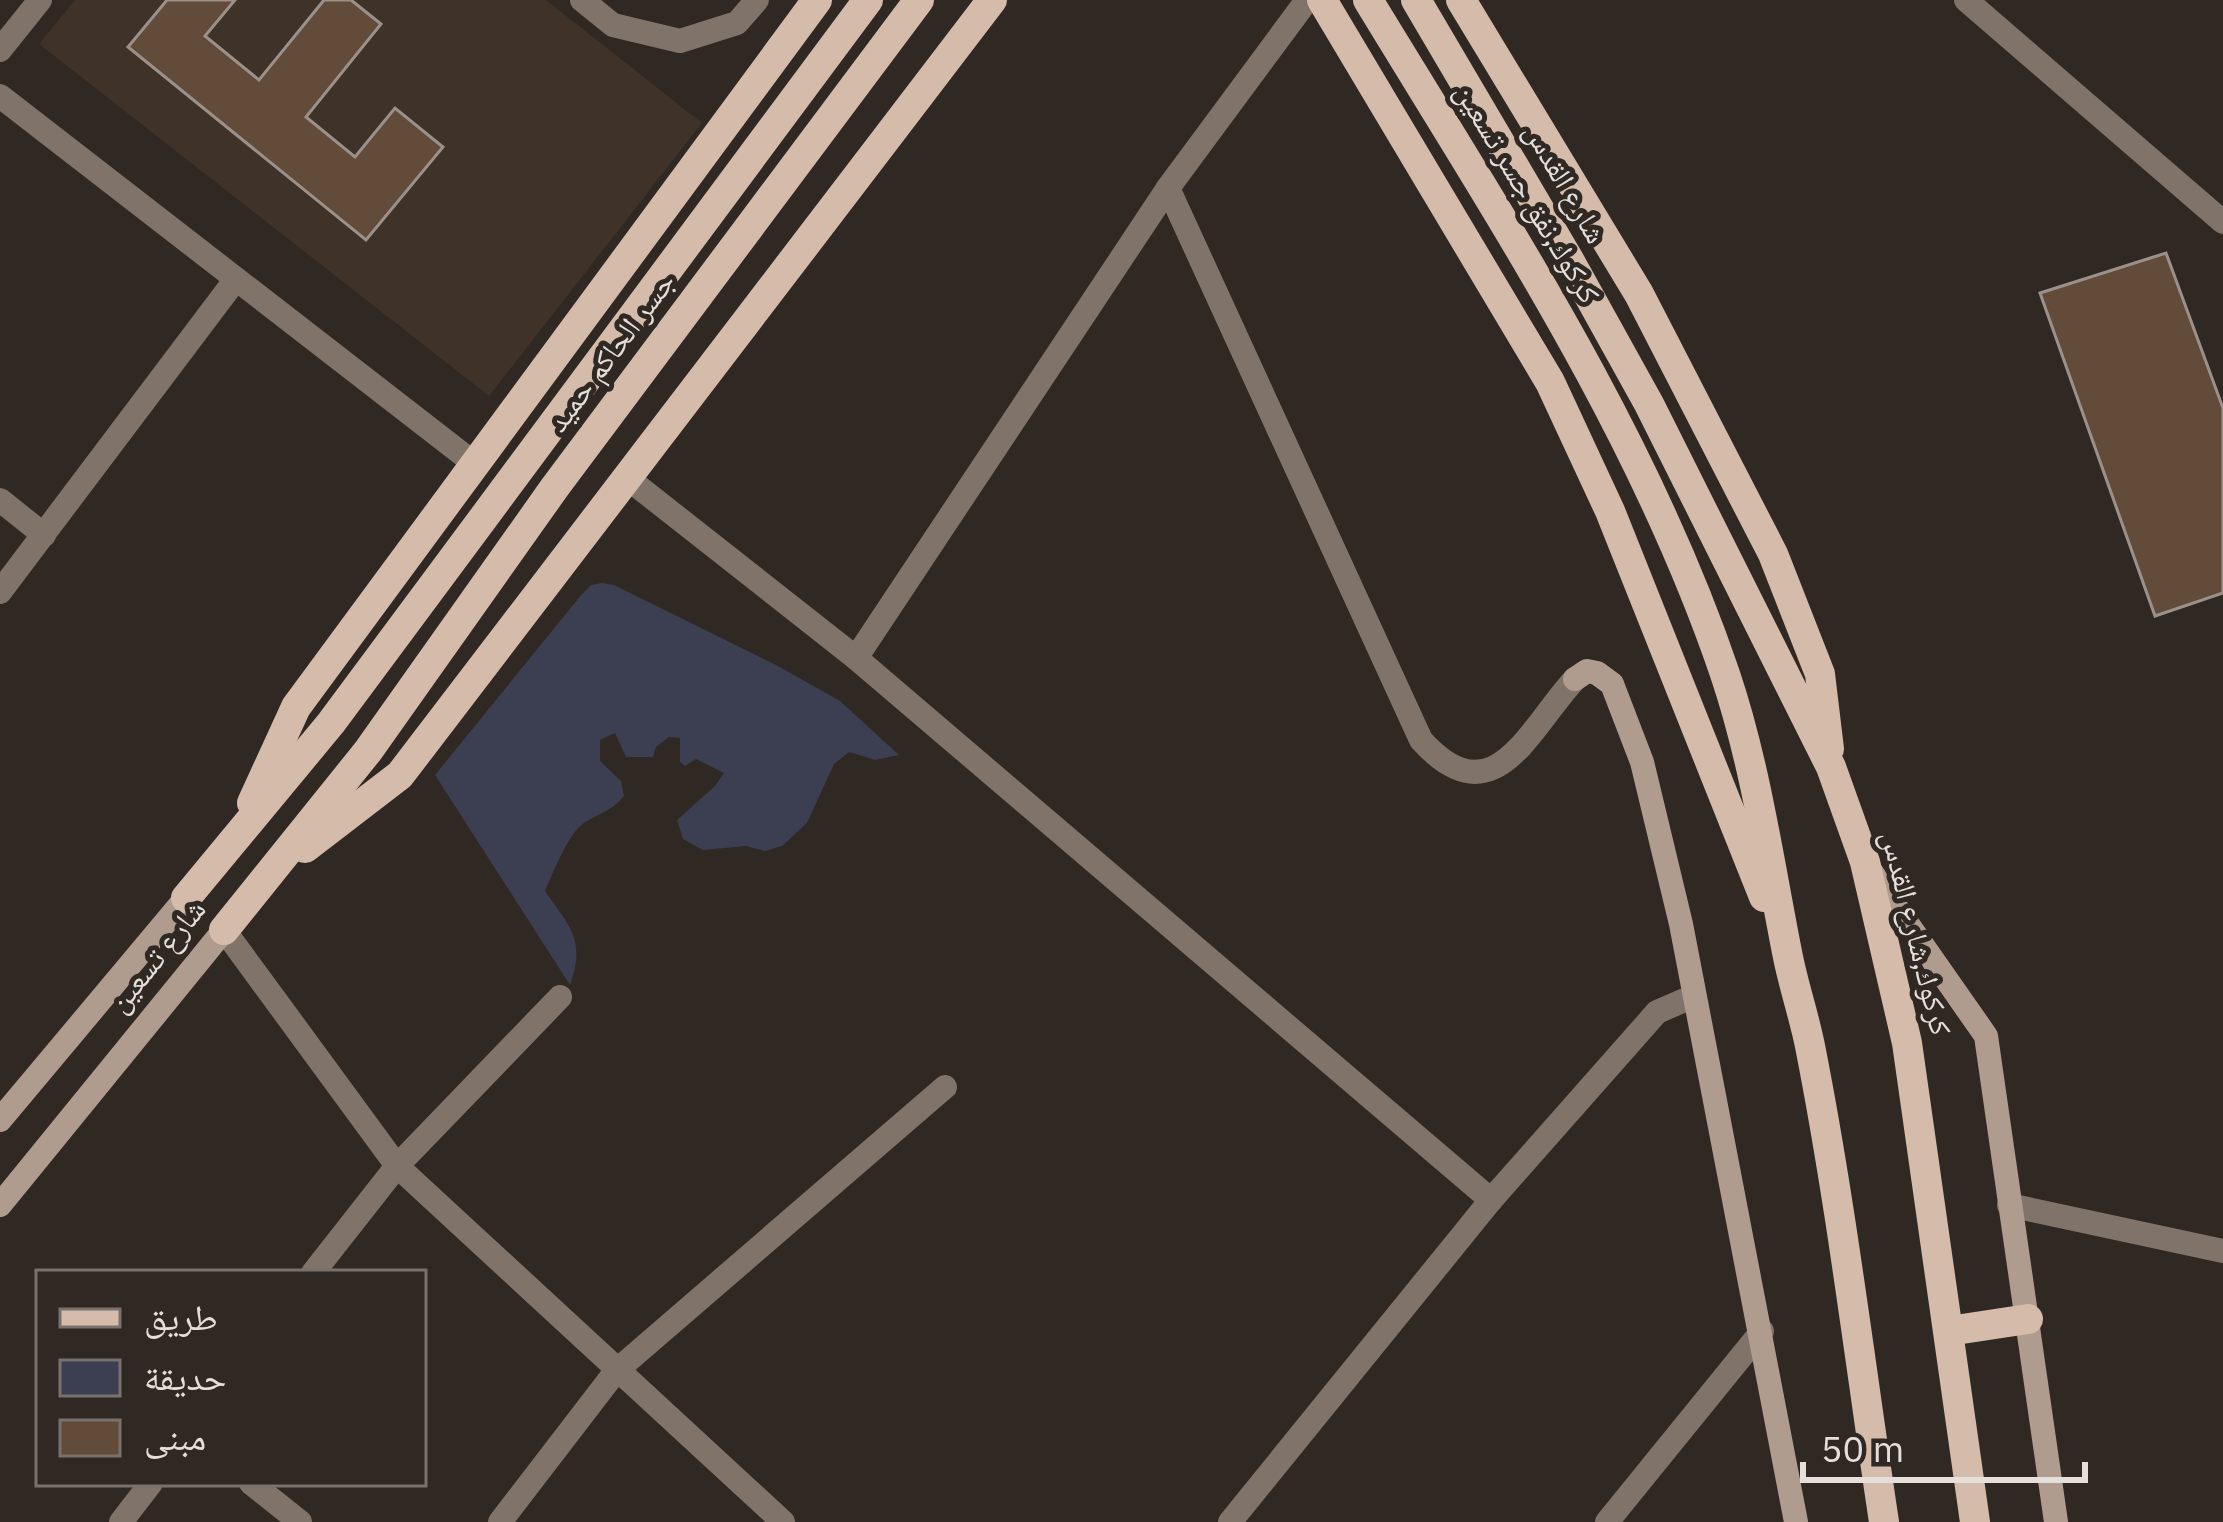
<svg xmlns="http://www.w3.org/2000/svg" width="2223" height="1522" font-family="'IBM Plex Sans','Noto Naskh Arabic',sans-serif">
	<rect width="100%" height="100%" fill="#302823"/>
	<path fill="#3e3229" d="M75 0H546L702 123 489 396 39 44Z"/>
	<path fill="#3c3e51" d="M602 583 614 585 778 666 840 701 899 755 875 760 849 752 834 764 807 823 782 846 765 851 746 846 703 850 683 839 677 820 715 786 724 773 696 759 685 766 680 762V738L669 737 656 747 653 757H626L615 733 600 740V761L621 781 624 796C612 811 599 813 584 823 568 834 553 873 545 891 570 927 586 940 570 985L435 775 582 594 591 585Z"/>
	<g fill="#634b39" stroke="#9b918b" stroke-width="3">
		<path d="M167 0H235L205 36 259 80 324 0H351L381 24 306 117 355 157 395 108 443 147 366 240 128 47Z"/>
		<path d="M2166 253 2223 408V593L2155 616 2040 293Z"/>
	</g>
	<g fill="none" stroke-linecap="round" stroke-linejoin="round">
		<g stroke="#7f736a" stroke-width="24">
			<path d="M582 0 613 25 680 41 737 23 757 0"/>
			<path d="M1966 0 2223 222"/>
			<path d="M0 50 40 0"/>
			<path d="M0 96 475 464"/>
			<path d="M1168 188 1421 740C1494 821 1529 728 1575 679"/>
			<path d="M626 477 856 658 1491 1200"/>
			<path d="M0 500 44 535"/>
			<path d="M0 592 236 279"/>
			<path d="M856 658 1168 188 1307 0"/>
			<path d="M224 930 397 1166 783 1522"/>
			<path d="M2009 1205 2223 1251"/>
			<path d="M313 1273 397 1166 560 997"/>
			<path d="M251 1483 300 1522"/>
			<path d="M121 1522 151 1483"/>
			<path d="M500 1522 616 1371 945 1087"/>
			<path d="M1230 1522 1491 1200 1657 1012 1694 996"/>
			<path d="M1607 1522 1762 1331"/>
		</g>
		<g stroke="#af9c8f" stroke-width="24">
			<path d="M1575 679 1587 671 1597 673 1612 684 1642 762 1681 924 1796 1522"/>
			<path d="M1870 870 1986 1036 2056 1522"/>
			<path d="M0 1120 186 898"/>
			<path d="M0 1205 224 930"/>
		</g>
		<g stroke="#d5bcaa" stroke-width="30">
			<path d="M1322 0 1550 382 1610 511 1764 897"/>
			<path d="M1368 0C1500 217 1643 432 1725 674 1756 766 1769 862 1788 957 1794 987 1804 1016 1810 1046 1841 1203 1860 1363 1884 1522"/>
			<path d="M1416 0 1568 258 1649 404 1831 767 1865 862 1907 1043 1975 1522"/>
			<path d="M1461 0 1639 294 1773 554 1820 674 1829 749"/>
			<path d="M252 803 296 707 817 0"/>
			<path d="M305 848 400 775 992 0"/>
			<path d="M186 898 331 723 868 0"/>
			<path d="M224 930 368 751 555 487 919 0"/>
			<path d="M1949 1331 2028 1319"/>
		</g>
	</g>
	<g text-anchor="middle" stroke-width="10" stroke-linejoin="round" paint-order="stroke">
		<g font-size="30" fill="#e4dfdb" stroke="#302823">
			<text transform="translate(1565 183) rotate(60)" y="10">شارع القدس</text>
			<text transform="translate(1527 193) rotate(59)" y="10">كركوك,نفق جسر تسعين</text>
			<text transform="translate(611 352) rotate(-53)" y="10">جسر الحاكم حميد</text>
			<text transform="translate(1916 933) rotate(76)" y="10">كركوك,شارع القدس</text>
			<text transform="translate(157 956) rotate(-51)" y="10">شارع تسعين</text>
		</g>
	</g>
	<rect x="36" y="1270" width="390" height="216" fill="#302823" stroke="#78716d" stroke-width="3"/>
	<rect x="60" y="1309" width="60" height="18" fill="#d5bcaa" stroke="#78716d" stroke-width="3"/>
	<text x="144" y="1330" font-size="36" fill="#e4dfdb">طريق</text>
	<rect x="60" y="1360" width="60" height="36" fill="#3c3e51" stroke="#78716d" stroke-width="3"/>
	<text x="144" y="1390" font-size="36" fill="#e4dfdb">حديقة</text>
	<rect x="60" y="1420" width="60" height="36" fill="#634b39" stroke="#78716d" stroke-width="3"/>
	<text x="144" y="1450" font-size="36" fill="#e4dfdb">مبنى</text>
	<path d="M1803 1462v18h282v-18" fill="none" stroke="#e4dfdb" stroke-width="6"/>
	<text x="1821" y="1462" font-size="36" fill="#e4dfdb" stroke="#302823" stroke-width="9" paint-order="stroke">50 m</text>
</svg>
